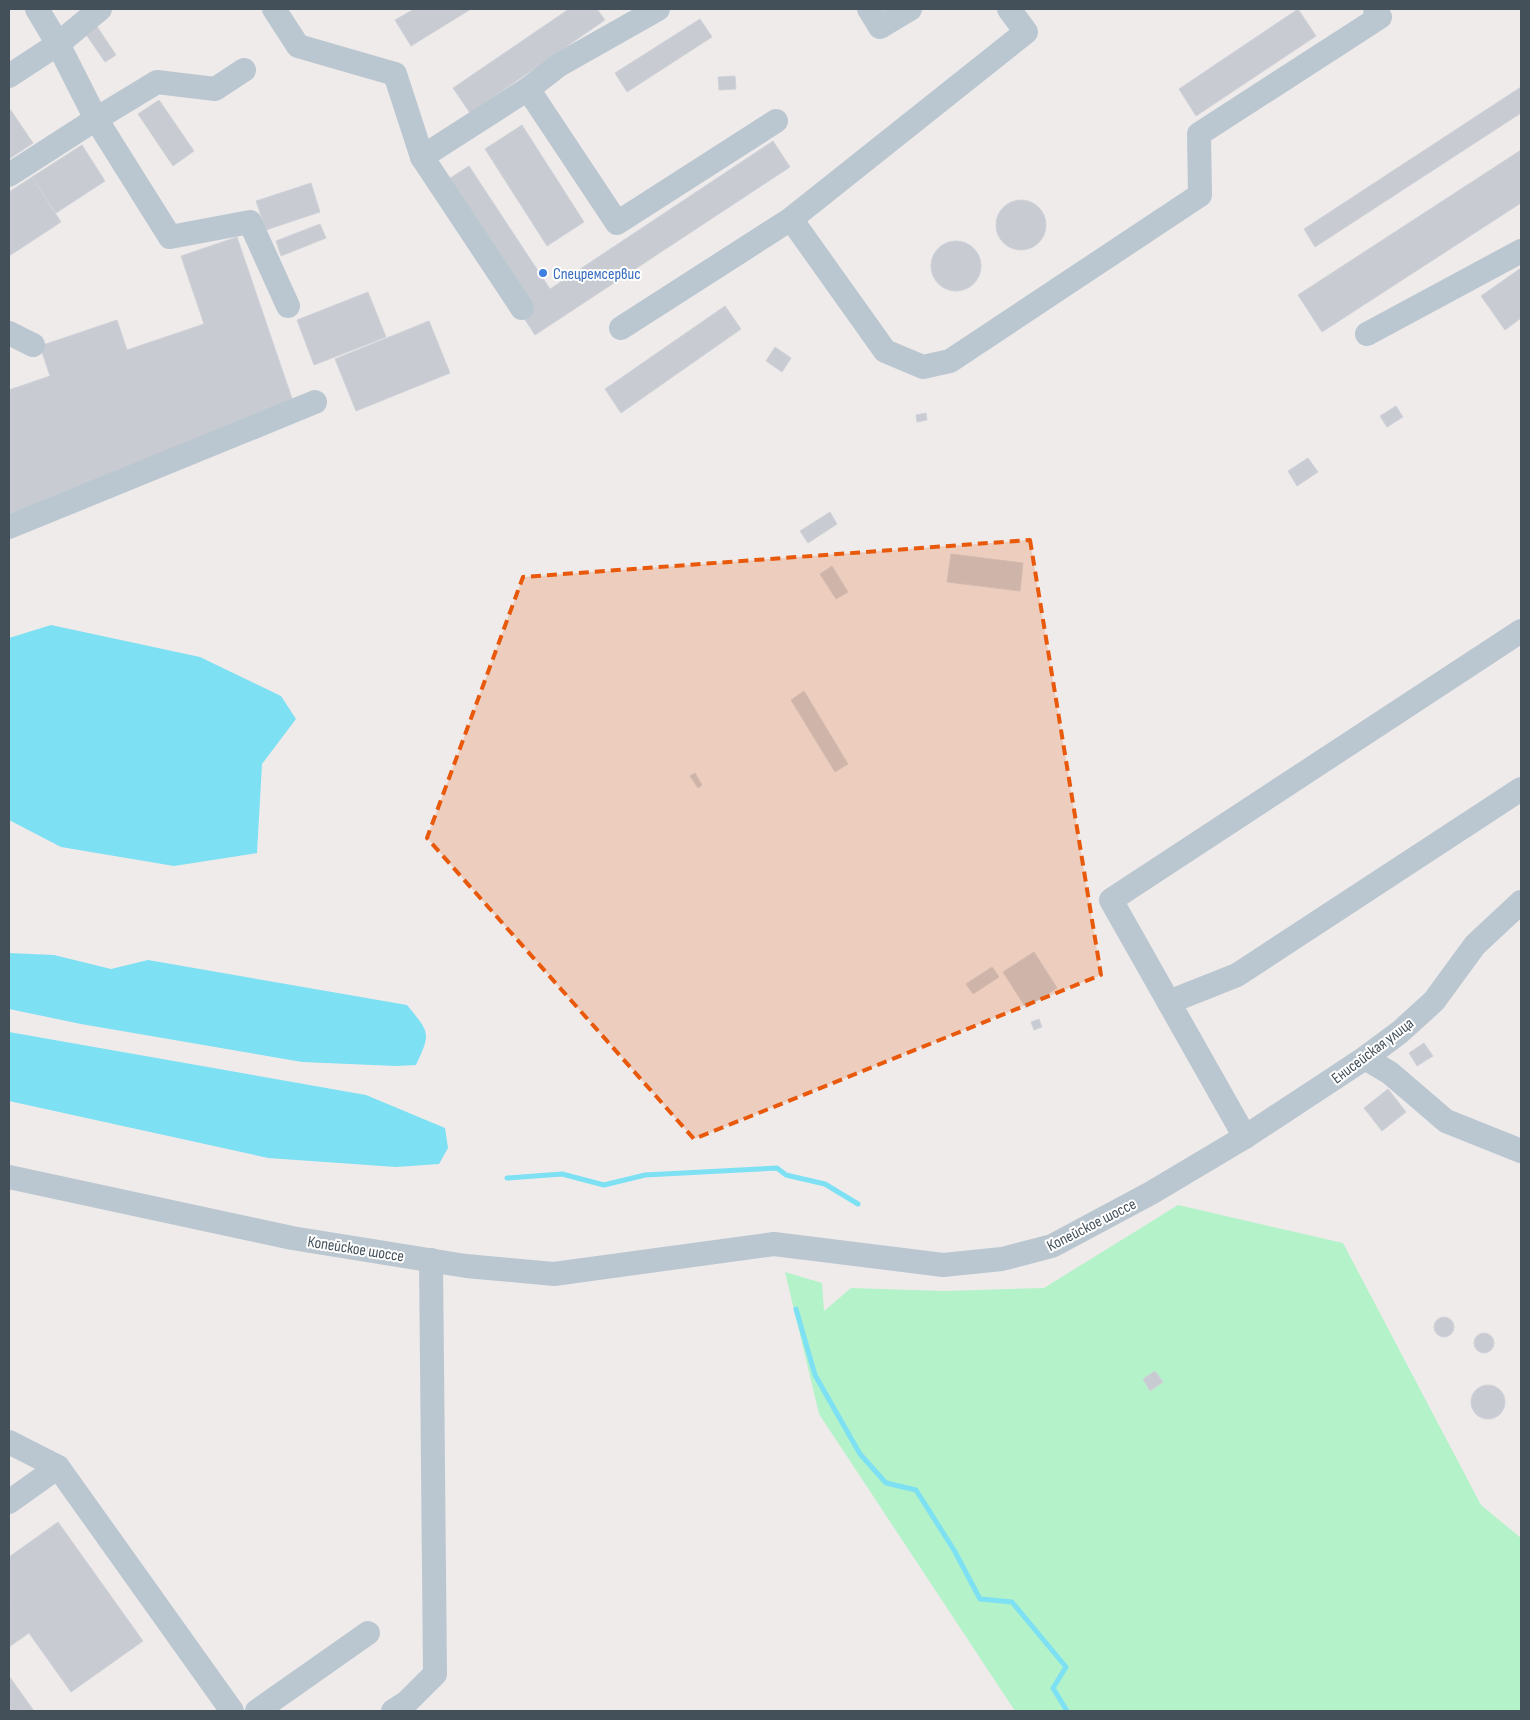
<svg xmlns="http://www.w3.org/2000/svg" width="1530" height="1720" font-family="'Sofia Sans Condensed',sans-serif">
	<rect width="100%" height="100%" fill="#efebeb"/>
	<path fill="#b4f2c9" d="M1178 1205 1343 1243 1481 1505 1521 1538V1711H1015L819 1414 785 1272 822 1283 824 1311 851 1288 945 1291 1044 1288Z"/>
	<g fill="#7de0f3">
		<path d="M51 625 200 657 281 696 296 719 262 764 257 853 174 866 61 847 9 820V638Z"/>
		<path d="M9 953 54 955 111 969 148 960 407 1005C430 1033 431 1033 416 1065L396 1066 302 1062 81 1024 9 1009Z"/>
		<path d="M9 1032 366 1095 445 1128 448 1148 439 1164 396 1167 268 1158 9 1101Z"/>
	</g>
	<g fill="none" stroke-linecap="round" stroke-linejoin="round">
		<g stroke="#7de0f3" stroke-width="5">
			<path d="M507 1178 562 1174 604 1185 645 1175 777 1168 786 1175 825 1184 858 1204"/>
			<path d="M796 1309 815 1375 860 1454 886 1483 916 1490 954 1550 980 1599 1012 1602 1066 1667 1053 1688 1067 1711"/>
		</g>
	</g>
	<g fill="#c8cbd1" stroke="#cfd2d8">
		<path d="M414 9H471L411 46 395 20Z"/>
		<path d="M569 9H597L605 20 470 113 453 88Z"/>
		<path d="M1298 9 1316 36 1196 116 1179 89Z"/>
		<path d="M700 19 712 37 627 92 615 73Z"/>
		<path d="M94 22 116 55 105 62 83 30Z"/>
		<path d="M735 76 736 89 719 90 718 77Z"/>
		<path d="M1521 87V113L1315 247 1304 229Z"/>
		<path d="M159 100 194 151 173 166 138 114Z"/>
		<path d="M10 109 33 143 9 159V110Z"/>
		<path d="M522 125 584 222 547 246 485 149Z"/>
		<path d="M773 141 790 167 535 335 438 186 469 166 550 289Z"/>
		<path d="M82 145 105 181 56 213 32 177Z"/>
		<path d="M1521 150V203L1322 332 1298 295Z"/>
		<path d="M32 177 61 222 9 256V192Z"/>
		<path d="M311 183 320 212 266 230 256 201Z"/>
		<circle cx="1021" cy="225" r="25"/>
		<path d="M320 224 326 238 281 256 276 241Z"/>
		<path d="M237 237 298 416 9 514V390L50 376 40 346 117 320 127 350 204 324 181 256Z"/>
		<circle cx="956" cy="266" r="25"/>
		<path d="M1521 268V318L1505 330 1481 296Z"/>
		<path d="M368 292 386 337 314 365 297 320Z"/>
		<path d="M725 306 741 329 621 413 605 389Z"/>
		<path d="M429 321 450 373 356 411 335 359Z"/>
		<path d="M775 347 791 358 782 372 766 361Z"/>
		<path d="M1396 406 1403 417 1387 427 1380 416Z"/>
		<path d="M926 413 927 420 917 422 916 415Z"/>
		<path d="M1308 458 1318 472 1297 486 1288 471Z"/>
		<path d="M830 512 837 524 808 543 800 531Z"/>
		<path d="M951 554 1023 563 1020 591 947 582Z"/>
		<path d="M832 566 848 592 836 599 820 574Z"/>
		<path d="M804 691 848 764 835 772 791 700Z"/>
		<path d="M695 773 702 785 698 788 690 776Z"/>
		<path d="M1034 952 1057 988 1026 1008 1003 972Z"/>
		<path d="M992 967 999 977 973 994 966 984Z"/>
		<path d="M1039 1019 1042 1027 1034 1030 1031 1022Z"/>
		<path d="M1424 1043 1433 1056 1417 1066 1409 1053Z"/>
		<path d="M1388 1089 1406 1112 1382 1131 1364 1108Z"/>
		<circle cx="1444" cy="1327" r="10"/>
		<circle cx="1484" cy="1343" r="10"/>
		<path d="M1155 1371 1163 1382 1150 1391 1143 1379Z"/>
		<circle cx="1488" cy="1402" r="17"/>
		<path d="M58 1522 143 1641 71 1692 29 1633 9 1647V1608L11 1607 9 1605V1557Z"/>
		<path d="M9 1676 34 1711H9Z"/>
	</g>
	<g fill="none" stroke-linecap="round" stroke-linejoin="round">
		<g stroke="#bbc7d0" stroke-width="24">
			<path d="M37 9 58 44 96 119 170 237 250 222 288 306"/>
			<path d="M274 9 298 46 395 74 422 157 522 308"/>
			<path d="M869 9 880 27 910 9"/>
			<path d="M9 76 58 44 100 9"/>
			<path d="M528 89 617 223 776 121"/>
			<path d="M422 157 528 89 559 65 658 9"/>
			<path d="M9 175 96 119 157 82 215 89 244 70"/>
			<path d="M791 219 885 351 923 367 950 361 1200 195 1199 134 1380 17 1375 9"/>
			<path d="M621 328 791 219 1026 32 1009 9"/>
			<path d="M9 333 33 345"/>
			<path d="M1367 334 1521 251"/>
			<path d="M9 527 315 402"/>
			<path d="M1169 1002 1237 975 1521 789"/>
			<path d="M1365 1058 1390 1073 1446 1121 1521 1151"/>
			<path d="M1245 1137 1111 900 1521 631"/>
			<path d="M9 1177 292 1238 466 1266 554 1274 774 1244 943 1265 1002 1259 1052 1246 1151 1193 1245 1137 1365 1058 1400 1032 1434 1001 1475 945 1521 902"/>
			<path d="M9 1442 58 1467 232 1711"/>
			<path d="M9 1502 58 1467"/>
			<path d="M257 1711 368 1633"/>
			<path d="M393 1711 407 1702 435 1674 431 1260"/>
		</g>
	</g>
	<path fill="#e8590c" fill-opacity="0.2" stroke="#e8590c" stroke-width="4" stroke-dasharray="10 6" stroke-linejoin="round" d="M1030 540 1101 975 694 1139 427 838 523 577Z"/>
	<circle fill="#3f7fe0" stroke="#fff" stroke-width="2" cx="543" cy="273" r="5"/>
	<g text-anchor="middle" stroke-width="4" stroke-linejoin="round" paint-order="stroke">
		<g font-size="16" fill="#366cbe" stroke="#fff" text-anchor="start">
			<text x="553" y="279">Спецремсервис</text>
		</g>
		<g font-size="16" fill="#43505a" stroke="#fff">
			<text transform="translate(1372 1050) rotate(-37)" y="6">Енисейская улица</text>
			<text transform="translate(1091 1224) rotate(-27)" y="6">Копейское шоссе</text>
			<text transform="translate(356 1248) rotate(9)" y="6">Копейское шоссе</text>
		</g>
	</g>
	<rect width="1530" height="1720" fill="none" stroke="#43505a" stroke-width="20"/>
</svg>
